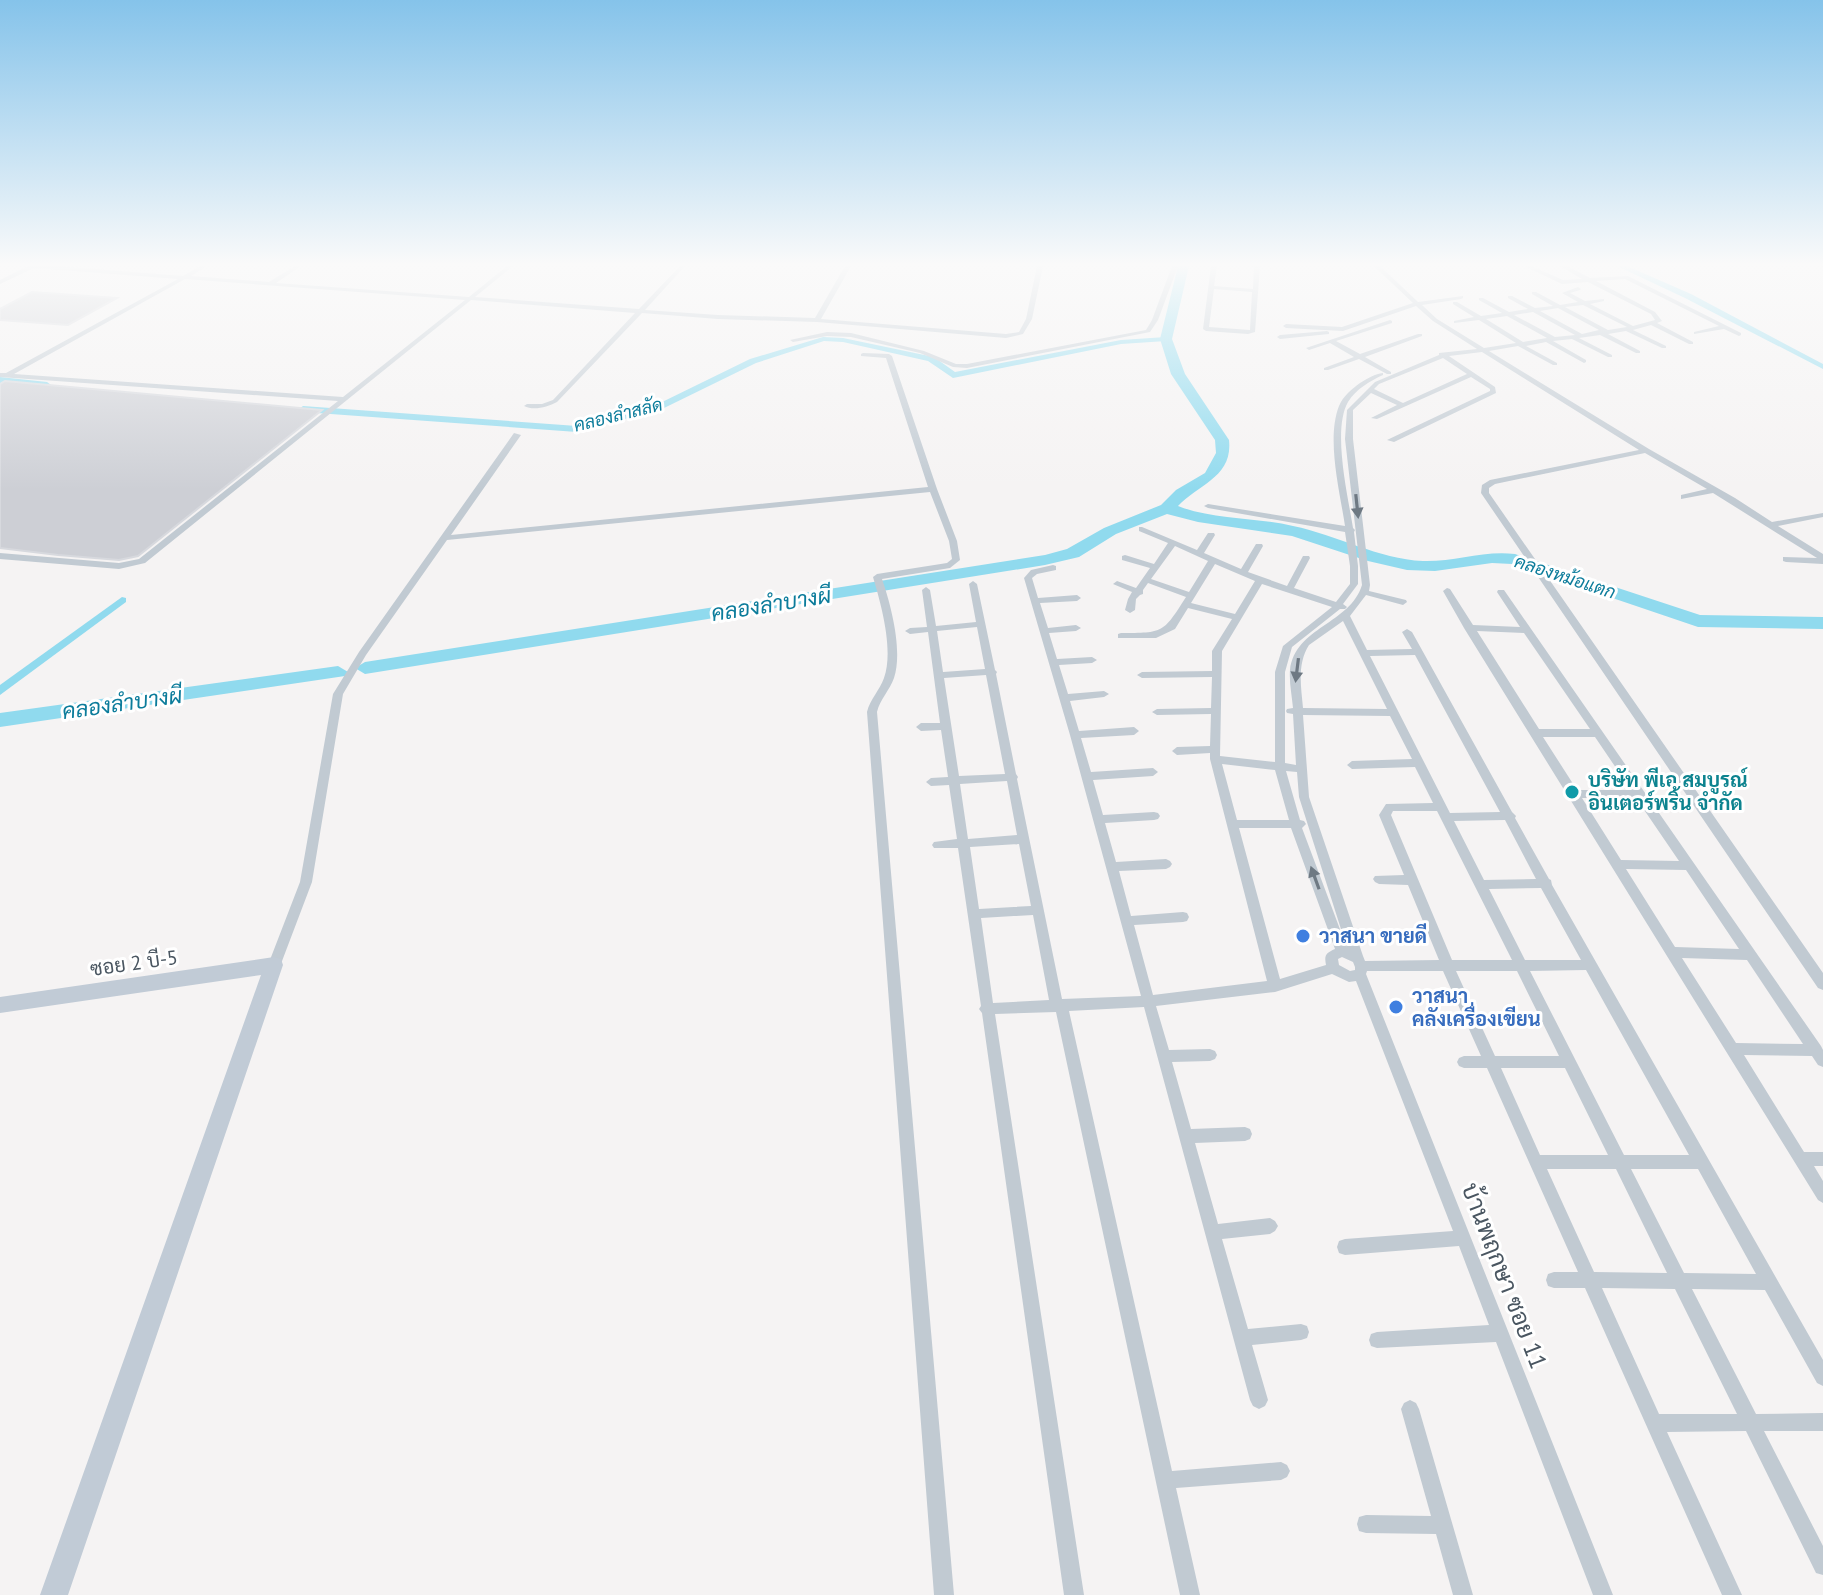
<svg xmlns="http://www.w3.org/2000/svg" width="1823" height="1595" font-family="'PT Sans',Sarabun,sans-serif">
	<rect width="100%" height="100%" fill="#f5f3f3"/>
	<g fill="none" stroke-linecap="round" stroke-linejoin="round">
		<g fill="#90daee" fill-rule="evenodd">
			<path d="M1617 266H1627L1691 294 1823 364V369L1685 298Z"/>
			<path d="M823 337 843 338 934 357 955 372 1121 340 1166 337 1170 339 1166 341 1121 344 953 378 928 361 843 342 824 341 756 363 662 409 577 432 303 412 299 409 303 406 577 426 656 405 750 359Z"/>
			<path d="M0 377 47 382 51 385 47 388 0 383Z"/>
			<path d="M122 597 126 598V602L0 695V685Z"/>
		</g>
		<g fill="#90daee" fill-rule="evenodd">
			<path d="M1178 266H1189L1172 339 1185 374 1229 440C1233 477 1199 484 1178 506 1214 520 1255 517 1293 526 1337 535 1378 559 1423 561 1454 562 1484 550 1515 554L1700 615 1823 617V629L1698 627 1512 564 1492 563 1435 571 1407 570 1368 561 1292 536 1198 522 1167 514 1116 534 1079 557 1045 565 365 674 355 668 365 662 1045 555 1067 549 1104 528 1161 505 1176 490 1205 473 1216 453 1215 440 1171 374 1160 339Z"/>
			<path d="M338 666 348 672 345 676 0 727V713Z"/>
		</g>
	</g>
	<g fill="#cdcfd5" stroke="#d7d9de" stroke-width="2">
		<path d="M32 292 117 298 68 325 0 320V309Z"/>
		<path d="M5 381 322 410 138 556 119 560 58 555 0 548V384Z"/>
	</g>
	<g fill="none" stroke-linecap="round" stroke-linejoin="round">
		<g fill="#c1cad2" fill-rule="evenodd">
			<path d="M28 266H57L183 276 200 266H207L191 276 269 282 295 266H301L276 283 469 297 507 266H513L475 297 639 309 680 266H685L645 310 718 315 815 318 845 266H851L821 319 1006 334 1019 332 1026 319 1037 266H1043L1032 319 1023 334 1006 338 817 322 718 319 642 313 557 402C547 407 534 411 524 406L527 404H542L553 400 635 313 471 300 145 563 119 569 0 559V553L119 563 139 559 338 401 0 377V373H6L178 279 34 268 0 284V280ZM185 279 465 300 343 397 14 374Z"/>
			<path d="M1172 266H1178L1158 320 1150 332 967 368 953 367 920 353 851 337 827 336 793 342 790 340 827 332 851 333 924 351 956 364H967L1146 330 1152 320Z"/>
			<path d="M1211 266H1217L1214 286 1253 289 1254 266H1260L1255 332 1248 334 1206 331 1203 329ZM1214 289 1252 292 1250 330 1209 327Z"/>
			<path d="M1374 266H1380L1418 302 1463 296V298L1461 299 1422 305 1437 319 1484 348 1516 343 1479 320 1454 323V321L1474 317 1453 304V302H1457L1481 316 1502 313 1479 300V298H1483L1509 312 1528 309 1508 298V296H1512L1535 308 1553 306 1532 294V292H1536L1560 305 1578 302 1562 293 1578 287 1581 289 1580 290 1570 293 1585 301 1604 299V301L1590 304 1633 326 1655 320 1651 314 1588 282 1562 284 1524 266H1531L1563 280 1582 279 1560 266H1567L1590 278 1628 276 1741 333V335L1739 336 1724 329 1694 334V332L1719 326 1625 279 1596 281 1655 312 1662 321 1657 323 1693 342V344H1689L1651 325 1633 330 1666 346V348H1662L1626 331 1608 334 1640 351V353H1636L1600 335 1579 338 1612 355V357H1608L1572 339 1553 341 1586 360V362L1584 363 1546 342 1526 346 1557 363V365H1553L1518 346 1489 351 1649 449 1735 498 1772 522 1823 513V517L1778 526 1823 554V564L1786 562 1783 561V557L1817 558 1713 493 1681 499V495L1707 489 1645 453 1495 484 1489 488V493L1823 973V990L1818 988 1481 493 1482 485 1490 480 1639 450 1482 352 1449 356 1495 387 1496 393 1394 442 1387 440 1490 391V389L1471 377 1377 419 1371 418 1397 405 1371 393 1353 410V439L1370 585 1369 591 1406 600 1407 602 1403 605 1366 595 1350 616 1367 650 1412 649 1402 632 1407 629 1412 632 1512 812 1516 816 1515 818 1549 879 1551 880 1552 885 1823 1360V1386L1817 1383 1765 1290 1692 1289 1756 1414 1823 1413V1431H1764L1823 1546V1575L1816 1573 1746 1431 1667 1432 1742 1595H1722L1585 1288H1554L1548 1286 1546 1280 1548 1274 1554 1272H1578L1487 1068H1464L1459 1066 1457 1062 1459 1058 1464 1056H1481L1443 971H1367L1366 974 1613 1595H1593L1496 1342 1377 1348 1371 1346 1369 1340 1371 1334 1377 1332 1489 1325 1459 1246 1345 1255 1339 1253 1337 1247 1339 1241 1345 1239 1453 1231 1356 981 1349 982 1332 974 1275 992 1156 1006 1169 1050 1210 1049 1215 1051 1217 1055 1215 1059 1210 1061 1172 1062 1191 1129 1245 1127 1250 1129 1252 1134 1250 1139 1245 1141 1195 1143 1218 1224 1270 1218 1275 1221 1278 1226 1275 1231 1270 1234 1222 1239 1248 1329 1301 1324 1307 1326 1309 1332 1307 1338 1301 1340 1252 1345 1268 1400 1265 1406 1259 1409 1253 1406 1250 1400 1144 1007 1069 1011 1172 1471 1281 1462 1287 1465 1290 1471 1287 1477 1281 1480 1176 1488 1200 1595H1180L1056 1012 995 1014 1084 1595H1064L982 1013 979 1009 981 1006 958 848H934L932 845 934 842 957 839 949 785 931 786 926 782 931 778 948 777 941 730 921 731 916 727 921 723H940L928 632 910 634 905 631 910 628 927 627 922 590 926 587 930 590 936 626 976 622 969 584 973 581 977 584 995 670 997 672 996 674 1016 774 1018 777 1017 779 1062 999 1141 996 1070 735 1024 578 1031 570 1053 565 1056 566V570L1037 574 1032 578 1038 598 1077 595 1081 598 1077 601 1040 603 1048 628 1076 625 1081 628 1076 631 1049 633 1057 659 1092 657 1097 660 1092 663 1059 665 1068 694 1104 691 1109 694 1104 697 1070 701 1079 731 1134 727 1139 731 1134 735 1081 738 1091 772 1153 768 1158 772 1153 776 1093 780 1103 815 1154 812 1158 813 1160 816 1158 819 1154 820 1105 823 1116 862 1166 859 1170 861 1172 864 1170 867 1166 869 1119 871 1131 916 1183 912 1187 913 1189 917 1187 921 1183 922 1134 925 1153 995 1267 981 1210 759V753L1177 755 1172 751 1177 747 1210 746 1211 714 1157 715 1152 712 1157 709 1211 708 1212 677 1142 678 1137 675 1142 672 1212 671V651L1232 619 1188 608 1175 629 1156 638H1118V634L1121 633C1164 633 1163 633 1186 597L1148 583 1143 590V594L1140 595 1136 599 1135 610 1130 613 1125 610 1128 599 1132 592 1113 584 1117 581 1136 588 1150 568 1122 560V556L1125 555 1154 564 1168 543 1139 531V527H1142L1197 550 1208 533H1214L1215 535 1204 553 1241 569 1256 544H1262L1263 546 1248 572 1287 586 1303 556H1309L1310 558 1294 588 1336 602 1350 584V566L1345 532 1208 508 1204 506 1208 504 1345 526C1340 492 1326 439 1339 406 1343 396 1352 389 1360 383 1368 378 1375 374 1383 373V375C1370 381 1356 389 1348 402 1332 430 1348 496 1353 528L1355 530 1354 532 1358 566V584L1343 604 1347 607 1345 609H1340L1292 647 1285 672V763L1296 765 1293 714 1287 713 1286 711 1287 709 1293 708C1292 696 1289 682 1290 670 1295 627 1350 624 1362 585L1345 439 1347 410 1375 382 1439 355V353L1477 349 1433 321 1416 306 1343 331 1286 328 1283 326 1286 324 1342 327 1413 303ZM1583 305 1627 327 1608 330 1565 307ZM1558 308 1599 330 1582 334 1540 311ZM1533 312 1575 335 1555 337 1514 315ZM1507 316 1547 338 1523 342 1486 319ZM1443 358 1467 374 1403 403 1374 389 1379 384ZM1175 546 1208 561 1189 592 1151 579ZM1215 564 1255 581 1235 614 1191 603ZM1262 584 1332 607 1283 646 1275 672V762L1220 756 1222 651ZM1343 621 1387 709 1303 708C1301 686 1297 664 1309 645ZM977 627 985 669 943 672 937 631ZM1415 655 1500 812 1450 813 1370 656ZM986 675 1005 774 959 776 944 678ZM1303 715 1390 716 1412 759 1352 761 1347 765 1352 769 1415 767 1433 803 1386 804 1379 815 1404 875 1375 876 1373 879 1375 882 1379 884 1408 885 1439 960 1365 961 1363 956 1309 797ZM1222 764 1275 770 1289 820H1237ZM1286 771 1297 772 1299 797 1347 948 1302 828 1306 824 1304 821 1300 820ZM1007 781 1017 835 968 839 960 784ZM1393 811H1437L1512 960H1452L1391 815ZM1505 820 1536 879 1484 880 1454 821ZM1239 828H1291L1335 949C1326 953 1324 955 1326 965L1280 979ZM1019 844 1031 906 979 909 970 847ZM1541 888 1581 960H1525L1489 889ZM1033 915 1049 1000 993 1003 981 918ZM1342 957 1353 962 1355 967V970L1350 971 1339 965 1338 959ZM1586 970 1689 1155H1624L1530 971ZM1456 971H1517L1559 1056H1495ZM1501 1068H1565L1608 1155H1540ZM1547 1169H1616L1667 1273 1594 1272ZM1631 1169H1698L1756 1274 1684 1273ZM1602 1288 1675 1289 1737 1414H1659Z"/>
			<path d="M1390 320 1392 321V323L1336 341 1360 354 1418 334H1422V336L1365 357 1391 372V374H1387L1359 359 1328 370H1324V368L1354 357 1330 343 1309 350 1306 348Z"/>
			<path d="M1327 331 1329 332V334L1280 339 1277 337 1280 335Z"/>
			<path d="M863 353 889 354 892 356 937 489 957 541 960 560 950 568 882 579C891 605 903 651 894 678 890 690 880 699 877 712L954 1595H934L867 712C870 699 880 690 884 678 894 650 881 604 873 577L877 574 947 563 952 559 949 541 930 492 447 540 366 655 343 694 312 882 279 969 274 970 269 969 268 965 300 882 333 694 359 652 514 433 521 435 451 535 928 487 886 358 861 356V354Z"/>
			<path d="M1447 588 1450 589 1473 625 1520 627 1497 592 1498 590H1504L1821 1046 1823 1050V1067L1818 1065 1812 1056 1744 1055 1804 1152H1823V1166H1814L1823 1181V1203L1818 1200 1464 628 1443 591ZM1477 631 1524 633 1590 729H1539ZM1543 737H1595L1631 790H1577ZM1582 798H1636L1679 861 1621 860ZM1626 869 1686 870 1739 949 1675 947ZM1682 958 1747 960 1803 1044 1736 1043Z"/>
			<path d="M1410 1400 1416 1403 1419 1409 1473 1595H1453L1436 1534 1366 1533 1359 1531 1357 1524 1359 1517 1366 1515 1431 1516 1401 1409 1404 1403Z"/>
		</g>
		<path fill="#c1cbd6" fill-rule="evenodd" d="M274 957 281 959 283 965 68 1595H40L261 975 0 1013V997Z"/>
	</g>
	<defs><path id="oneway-solid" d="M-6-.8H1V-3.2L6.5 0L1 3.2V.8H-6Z" transform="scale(2)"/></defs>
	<g fill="#6e7983">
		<use href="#oneway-solid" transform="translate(1357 506) rotate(84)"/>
		<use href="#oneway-solid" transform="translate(1297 670) rotate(97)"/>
		<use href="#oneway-solid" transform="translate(1315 878) rotate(-110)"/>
	</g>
	<linearGradient id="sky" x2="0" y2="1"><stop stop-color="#85c3ea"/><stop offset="0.54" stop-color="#fafafa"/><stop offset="1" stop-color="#fafafa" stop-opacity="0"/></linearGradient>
	<rect width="1823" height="490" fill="url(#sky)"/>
	<circle fill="#0f9aa8" stroke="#fff" stroke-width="3" cx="1572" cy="792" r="8"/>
	<g fill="#3f7fe0" stroke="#fff" stroke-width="3">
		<circle cx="1303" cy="936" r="8"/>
		<circle cx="1396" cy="1007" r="8"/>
	</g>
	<g text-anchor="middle" stroke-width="6" stroke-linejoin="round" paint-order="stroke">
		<g font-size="18" font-style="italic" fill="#0c7c9b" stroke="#fff">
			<text transform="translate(618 415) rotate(-14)" y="6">คลองลำสลัด</text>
			<text transform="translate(1565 577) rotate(18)" y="6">คลองหม้อแตก</text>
		</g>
		<g font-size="20" font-weight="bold" fill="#0d838f" stroke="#fff" text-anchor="start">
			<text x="1588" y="787">บริษัท พีเอ สมบูรณ์<tspan x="1588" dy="23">อินเตอร์พริ้น จำกัด</tspan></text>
		</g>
		<g font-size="20" font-weight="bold" fill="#366cbe" stroke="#fff" text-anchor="start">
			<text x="1319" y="943">วาสนา ขายดี</text>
			<text x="1412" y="1003">วาสนา<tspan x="1412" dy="23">คลังเครื่องเขียน</tspan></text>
		</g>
		<g font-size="20" fill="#4a5661" stroke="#fff">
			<text transform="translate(134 963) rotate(-8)" y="7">ซอย 2 บี-5</text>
		</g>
		<g font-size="22" font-style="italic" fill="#0c7c9b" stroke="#fff">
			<text transform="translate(771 604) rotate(-9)" y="8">คลองลำบางผี</text>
			<text transform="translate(122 703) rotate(-8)" y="8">คลองลำบางผี</text>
		</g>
		<g font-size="24" fill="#4a5661" stroke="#fff">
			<text transform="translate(1504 1276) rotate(69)" y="8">บ้านพฤกษา ซอย 11</text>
		</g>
	</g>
</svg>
